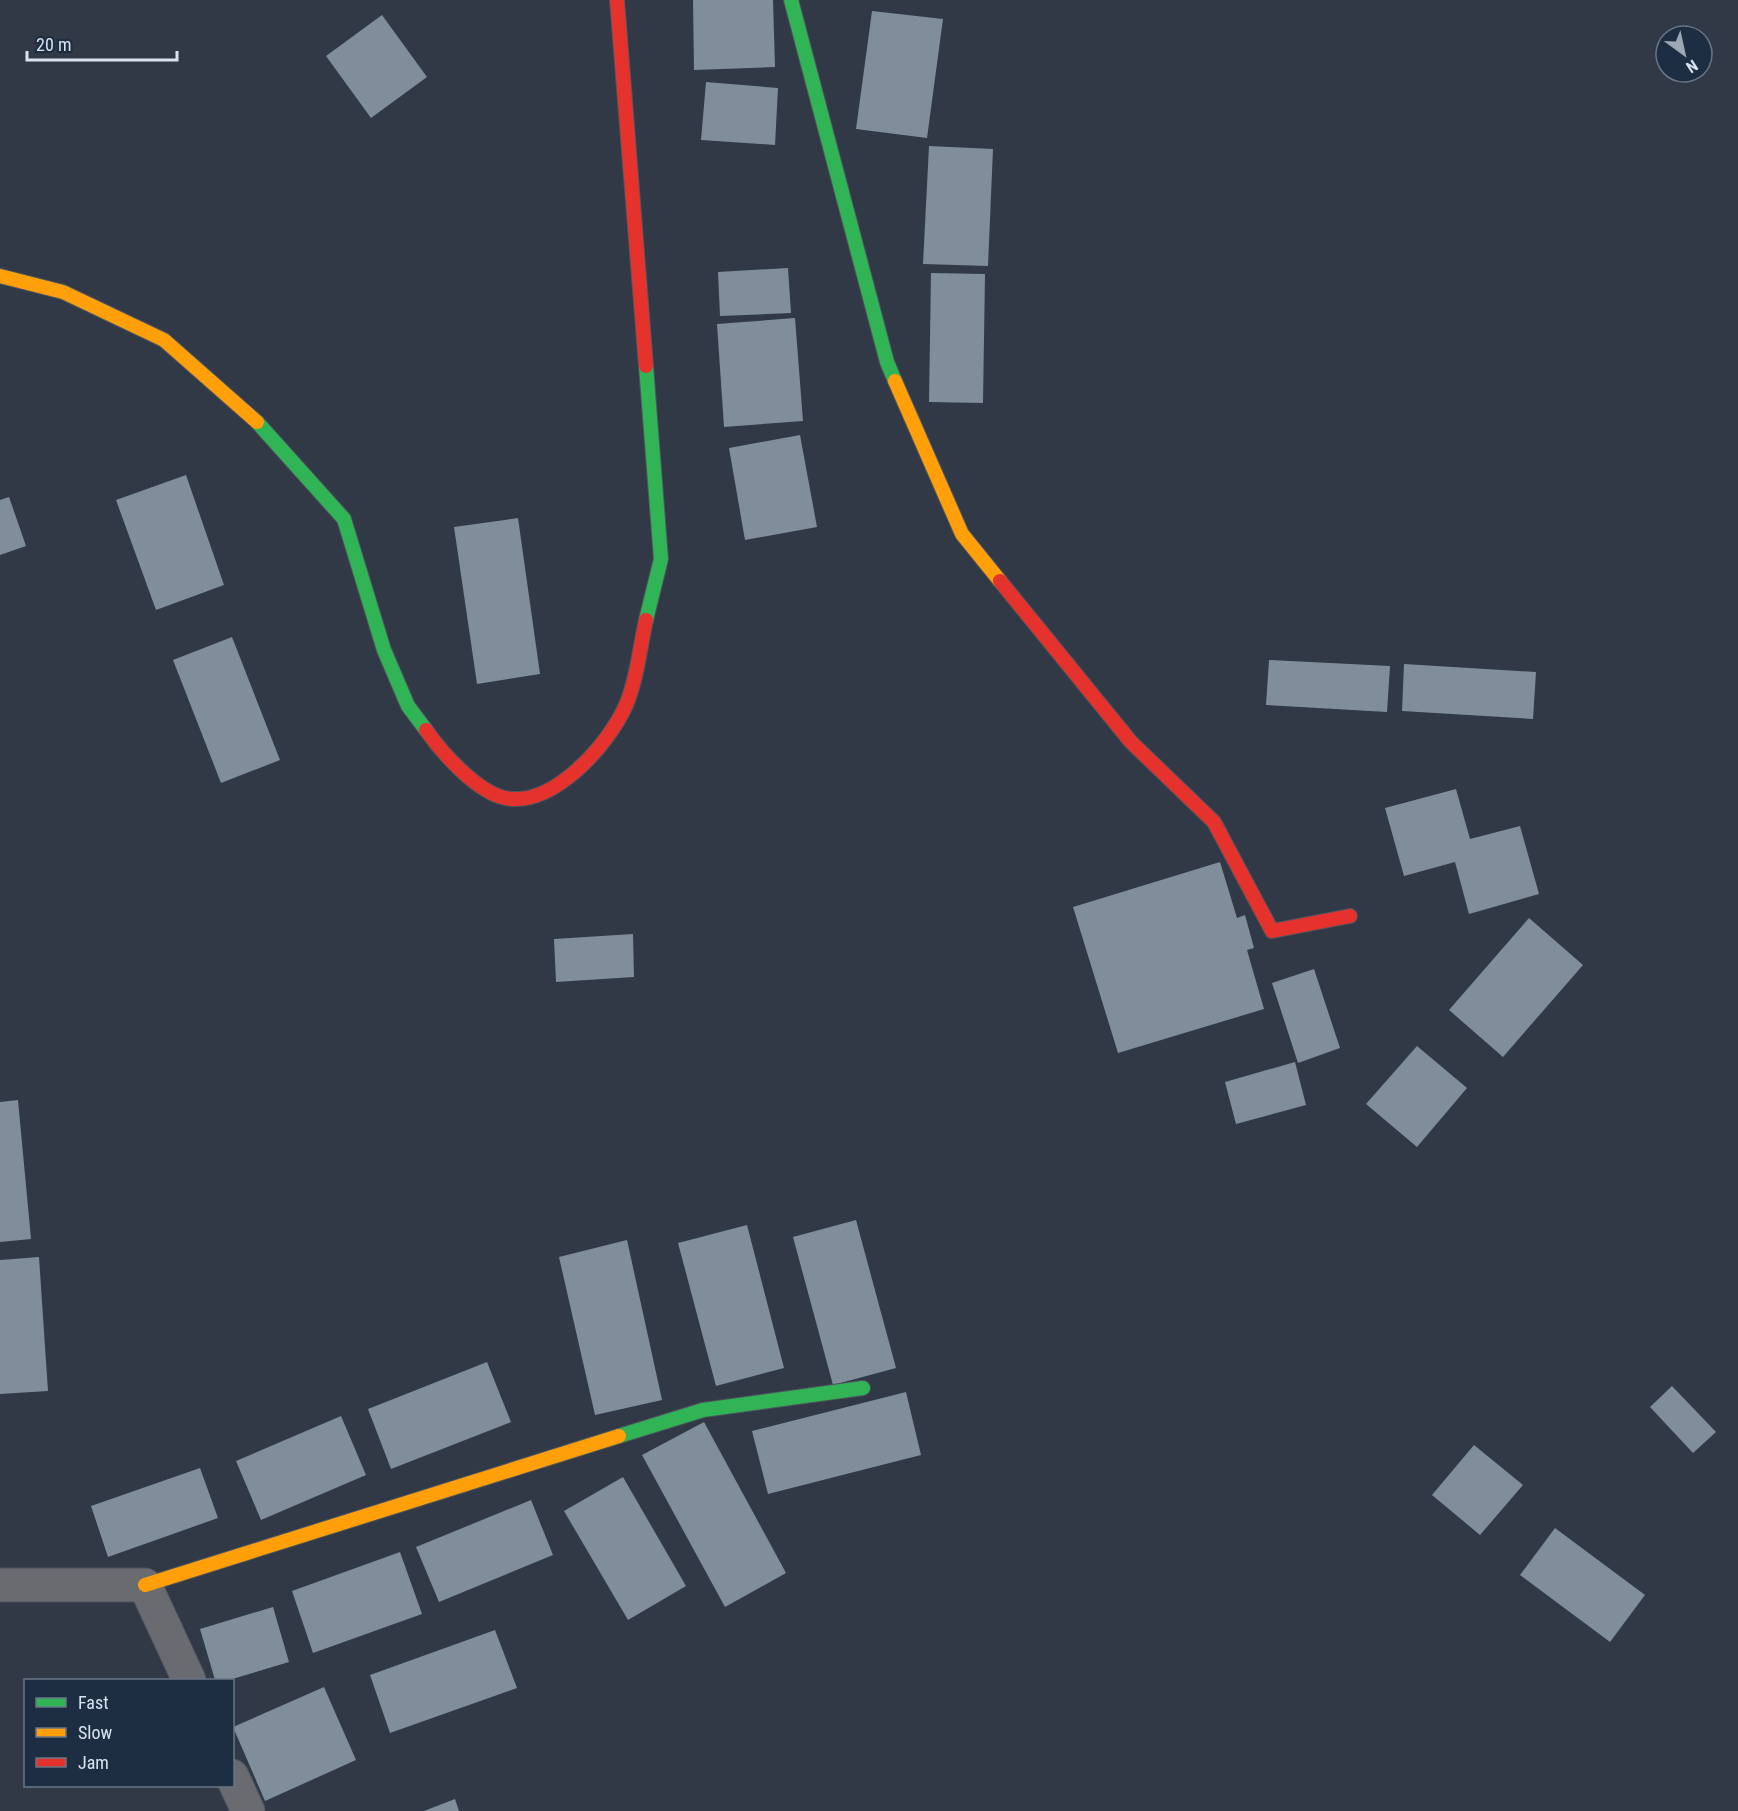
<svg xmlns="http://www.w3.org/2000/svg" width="1738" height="1811" font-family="'Roboto Condensed',sans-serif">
	<rect width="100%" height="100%" fill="#303945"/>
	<g fill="#7f8e9a">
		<path d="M693 0H773L775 67 694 70Z"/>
		<path d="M872 11 943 19 927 138 856 129Z"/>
		<path d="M382 15 427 77 371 118 326 56Z"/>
		<path d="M706 82 778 88 775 145 701 140Z"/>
		<path d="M929 146 993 149 988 266 923 264Z"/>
		<path d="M788 268 791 313 720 316 718 272Z"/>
		<path d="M931 273 985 274 983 403 929 402Z"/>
		<path d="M795 318 803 421 724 427 717 324Z"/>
		<path d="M800 435 817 527 745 540 729 448Z"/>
		<path d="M186 475 224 585 156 610 116 500Z"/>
		<path d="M9 497 26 546 0 555V500Z"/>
		<path d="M518 518 540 674 477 684 454 527Z"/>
		<path d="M232 637 280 760 221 783 173 660Z"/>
		<path d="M1269 660 1390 666 1387 712 1266 705Z"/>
		<path d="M1404 664 1536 672 1533 719 1402 711Z"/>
		<path d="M1456 789 1470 839 1520 826 1539 894 1469 914 1455 862 1404 876 1385 808Z"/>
		<path d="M1220 862 1237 918 1245 915 1254 948 1247 950 1264 1009 1118 1053 1073 907Z"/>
		<path d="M1529 918 1583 965 1503 1057 1449 1010Z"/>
		<path d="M633 934 634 977 556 982 554 939Z"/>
		<path d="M1314 969 1340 1048 1298 1063 1272 983Z"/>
		<path d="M1417 1046 1467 1088 1417 1147 1366 1104Z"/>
		<path d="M1295 1062 1306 1105 1236 1124 1225 1082Z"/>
		<path d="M18 1100 31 1239 0 1242V1102Z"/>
		<path d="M856 1220 896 1368 833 1385 793 1237Z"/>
		<path d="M747 1225 784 1368 716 1386 678 1243Z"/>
		<path d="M627 1240 662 1400 595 1415 559 1257Z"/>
		<path d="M39 1257 48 1391 0 1394V1260Z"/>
		<path d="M487 1362 511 1422 391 1469 368 1409Z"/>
		<path d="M1672 1386 1716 1432 1693 1453 1650 1407Z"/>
		<path d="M906 1392 921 1455 768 1494 752 1431Z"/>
		<path d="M341 1416 366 1475 261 1520 236 1461Z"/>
		<path d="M704 1422 786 1573 725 1607 642 1455Z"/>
		<path d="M1474 1445 1523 1485 1480 1535 1432 1495Z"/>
		<path d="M200 1468 218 1518 108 1557 91 1506Z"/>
		<path d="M623 1477 686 1586 628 1620 564 1511Z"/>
		<path d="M531 1500 553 1555 439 1602 416 1547Z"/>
		<path d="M1555 1528 1645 1595 1610 1642 1520 1575Z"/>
		<path d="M400 1552 422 1614 313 1653 292 1591Z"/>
		<path d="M273 1607 289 1662 229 1680H215L200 1629Z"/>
		<path d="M495 1630 517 1688 390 1733 370 1675Z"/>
		<path d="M324 1687 356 1760 265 1801 233 1727Z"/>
		<path d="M455 1799 459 1811H424Z"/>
	</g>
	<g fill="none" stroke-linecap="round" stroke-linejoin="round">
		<defs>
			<g id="street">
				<path d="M0 1585H145L189 1680"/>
				<path d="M232 1776 248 1811"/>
			</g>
			<g id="fast">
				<path d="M791 0 887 362 895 381"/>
				<path d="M646 366 661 559 646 620"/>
				<path d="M257 422 344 519 384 650 408 706 426 730"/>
				<path d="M619 1436 703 1410 863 1388"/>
			</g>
			<g id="slow">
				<path d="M0 276 63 292 164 340 257 422"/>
				<path d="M895 381 962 534 1000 581"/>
				<path d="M145 1585 619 1436"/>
			</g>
			<g id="jam">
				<path d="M617 0 646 366"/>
				<path d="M1000 581 1131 742 1214 822 1272 931 1350 916"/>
				<path d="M426 730C442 753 477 792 505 798 553 808 609 744 626 705 637 679 640 647 646 620"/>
			</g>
		</defs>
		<use href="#street" stroke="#4d555f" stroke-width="35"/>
		<use href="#fast" stroke="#4d555f" stroke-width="16"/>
		<use href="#slow" stroke="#4d555f" stroke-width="16"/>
		<use href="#jam" stroke="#4d555f" stroke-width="16"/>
		<use href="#street" stroke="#696b70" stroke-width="33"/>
		<use href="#fast" stroke="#30b455" stroke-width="14"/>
		<use href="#slow" stroke="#ff9f0a" stroke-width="14"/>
		<use href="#jam" stroke="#e5322d" stroke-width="14"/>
	</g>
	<rect x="24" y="1679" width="210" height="108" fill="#1e2e42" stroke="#697688" stroke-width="1.5"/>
	<rect x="36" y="1698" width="30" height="9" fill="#30b455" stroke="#697688" stroke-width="1.5"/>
	<text x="78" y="1709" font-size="18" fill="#d9e3f0">Fast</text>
	<rect x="36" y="1728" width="30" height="9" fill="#ff9f0a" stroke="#697688" stroke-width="1.5"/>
	<text x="78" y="1739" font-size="18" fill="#d9e3f0">Slow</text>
	<rect x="36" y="1758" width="30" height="9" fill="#e5322d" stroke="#697688" stroke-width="1.5"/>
	<text x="78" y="1769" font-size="18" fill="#d9e3f0">Jam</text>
	<g transform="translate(1684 54) rotate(147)"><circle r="28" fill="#1e2e42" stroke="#697688" stroke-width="1.5"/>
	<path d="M0-4.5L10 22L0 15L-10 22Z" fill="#9ea8b4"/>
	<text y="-9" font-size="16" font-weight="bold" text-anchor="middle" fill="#d9e3f0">N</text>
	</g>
	<path d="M27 51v9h150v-9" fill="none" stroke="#d9e3f0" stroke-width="3"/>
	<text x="36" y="51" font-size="18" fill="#d9e3f0" stroke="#1e2e42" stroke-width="4.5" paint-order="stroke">20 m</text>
</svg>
